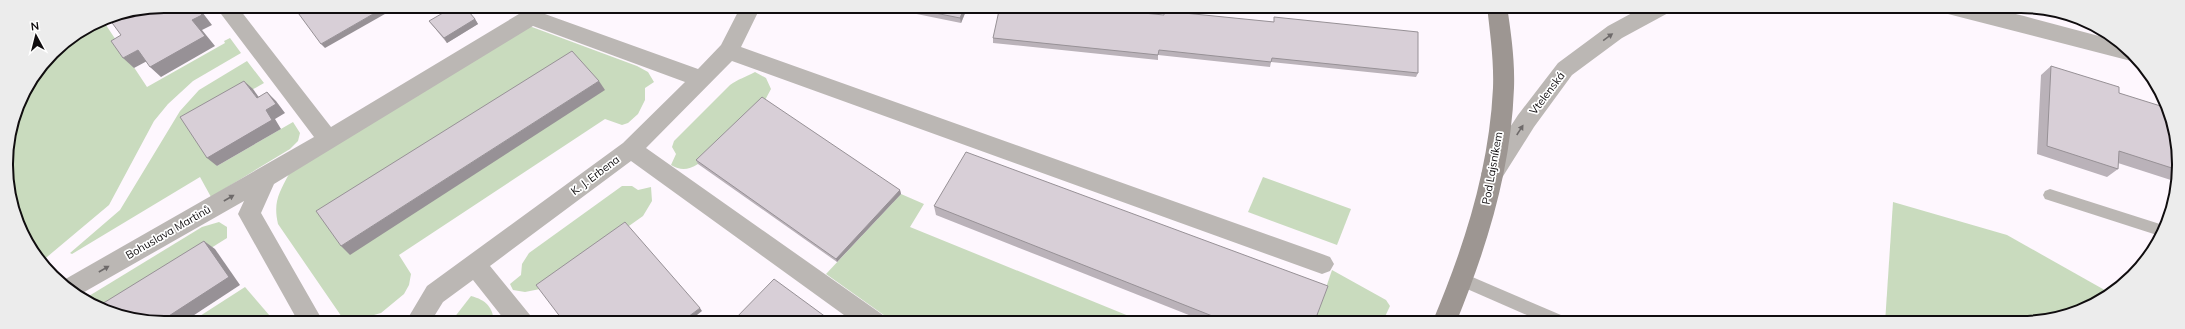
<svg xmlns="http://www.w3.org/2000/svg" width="2185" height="329" font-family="Mulish,sans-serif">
	<rect width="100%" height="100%" fill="#fef7fe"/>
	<g fill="#c9dbbe">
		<path d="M102 19 147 87 225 43 224 41 230 38 241 53 193 81 168 104 154 121 109 205 41 262 19 223 22 219 13 203 6 154 18 104 53 52Z"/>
		<path d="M526 27H532L637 66 648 72 654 82 645 88V100L638 114 628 123 622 125 605 119 399 255 411 274 409 285 404 294 381 313 346 323 278 224C273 202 279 193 289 174Z"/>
		<path d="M247 61 264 83 190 125 217 166 293 122 300 133 298 141 290 149 211 197 200 177 72 254 70 253 120 210 180 111 199 90Z"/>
		<path d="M755 72 766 78 771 89 764 102 698 164C688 170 681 171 671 165L676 154 672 147 674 141 730 85C738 79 746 77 755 72Z"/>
		<path d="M1263 177 1351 209 1337 245 1248 212Z"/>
		<path d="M622 186H632L638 190 651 187 652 201 643 216 540 289 525 292 513 290 510 284 521 275 522 264 529 253Z"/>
		<path d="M901 194 924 204 910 227 1146 323H895L826 274Z"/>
		<path d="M1893 202 2007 235 2110 293 2090 307 2031 323H1885Z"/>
		<path d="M219 222 227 227V238L111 311 95 307 84 299 202 227Z"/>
		<path d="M1332 270 1386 300 1390 306 1382 323H1314Z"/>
		<path d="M245 287 276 323H189Z"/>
		<path d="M471 296C486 300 493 307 494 323H450Z"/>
	</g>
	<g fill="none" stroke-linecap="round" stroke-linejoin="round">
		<g fill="#bbb7b4" fill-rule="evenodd">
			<path d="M2050 189 2163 225 2166 226 2160 236 2045 199 2043 195 2045 191Z"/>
			<path d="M1463 273 1568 318 1570 323H1545L1458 285 1456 280 1458 275Z"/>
		</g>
		<g fill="#bbb7b4" fill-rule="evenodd">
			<path d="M215 6H237L331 127 524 11 531 9 698 69 721 45 741 6H761L741 47 1322 254 1330 257 1334 264 1330 271 1322 274 732 61 646 148 883 315 887 323H855L631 161 490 266 530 315 534 323H507L473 280 443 302 430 323H405L427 286 623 143 685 82 533 26 274 184 261 213 324 323H299L238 214 244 201 79 295 62 281 314 137Z"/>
			<path d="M1645 6H1673L1670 12 1622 38 1572 75 1534 127 1500 181 1492 183 1484 181 1481 174 1484 167 1518 115 1558 63 1608 26Z"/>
			<path d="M1938 6H1983L2024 16 2114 40 2138 59 2131 61 1948 14 1941 12Z"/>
		</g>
		<path fill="#9d9692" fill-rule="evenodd" d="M1487 6H1507C1511 33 1515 60 1514 88 1511 170 1487 247 1456 323H1432C1464 247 1489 170 1493 88 1494 61 1490 33 1487 6Z"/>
	</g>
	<g fill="#bab2b9">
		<path d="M892 6H968L961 23 892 9Z"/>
		<path d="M1164 15 1274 22V17L1418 73 1416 77 1271 62 1270 67 1158 55V60L993 43V38Z"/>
		<path d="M475 19 478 24 447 43 429 21Z"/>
		<path d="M2051 66 2171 114 2179 175 2177 182 2118 163V169L2107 177 2037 154 2041 75Z"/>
		<path d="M696 160 900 190 901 194 837 262 698 164Z"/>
		<path d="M934 206 1314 323H1209L936 215Z"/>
	</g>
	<g fill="#979196">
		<path d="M195 6H197L199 8 212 25 202 30 215 46 161 77 150 67 192 20Z"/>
		<path d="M387 6H399L325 48 321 44Z"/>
		<path d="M965 6H968L961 23 960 18Z"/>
		<path d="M475 19 478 24 447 43 444 38Z"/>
		<path d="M138 50 149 60 134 68 123 58Z"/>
		<path d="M244 81 253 89 266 107 257 98Z"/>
		<path d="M599 81 605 90 350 255 341 246Z"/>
		<path d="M267 92 276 101 285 113 275 119 281 129 217 166 207 158 266 110Z"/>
		<path d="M900 190 901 194 837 262 836 259Z"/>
		<path d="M204 241 215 249 240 285 182 323H158Z"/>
		<path d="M700 308 702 311 687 323H680Z"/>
	</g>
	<g fill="#d8cfd7" stroke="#979196">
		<path d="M164 6H195L202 15 192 20 205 36 150 67 138 50 123 58 111 41 121 35 110 20 116 16H115Z"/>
		<path d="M293 6H387L321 44Z"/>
		<path d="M455 6H464L475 19 444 38 429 21Z"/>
		<path d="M900 6H965L960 18Z"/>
		<path d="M1000 6H1070L1164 15V11L1274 22V17L1418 32V73L1272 58 1271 62 1159 50 1158 55 993 38Z"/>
		<path d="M572 51 599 81 341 246 316 211Z"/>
		<path d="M2051 66 2119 87V93L2167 108 2171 114 2178 170 2119 151 2118 169 2047 146Z"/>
		<path d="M244 81 257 98 267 92 276 104 266 110 272 120 207 158 180 117Z"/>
		<path d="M762 97 900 190 836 259 696 160Z"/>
		<path d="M966 152 1328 286 1314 323H1230L934 206Z"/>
		<path d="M625 222 700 308 680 323H565L558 314 536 285Z"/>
		<path d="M204 241 229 277 158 323H154L97 307Z"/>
		<path d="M774 279 834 323H731Z"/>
	</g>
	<defs><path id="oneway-solid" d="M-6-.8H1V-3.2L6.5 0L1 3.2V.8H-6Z"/></defs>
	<g fill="#6e6a6a">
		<use href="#oneway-solid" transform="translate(1608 37) rotate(-36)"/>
		<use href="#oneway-solid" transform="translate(1520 130) rotate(-57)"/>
		<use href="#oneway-solid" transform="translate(229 198) rotate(-30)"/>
		<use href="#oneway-solid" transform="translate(104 269) rotate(-30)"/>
	</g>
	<g text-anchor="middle" stroke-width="3.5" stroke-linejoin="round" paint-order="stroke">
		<g font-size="11" fill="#100d0f" stroke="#fff">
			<text transform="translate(1547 93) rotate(-53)" y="4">Vtelenská</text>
			<text transform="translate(1492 168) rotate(-80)" y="4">Pod Lajsníkem</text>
			<text transform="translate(595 175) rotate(-37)" y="4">K. J. Erbena</text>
			<text transform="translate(168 232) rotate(-30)" y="4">Bohuslava Martinů</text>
		</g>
	</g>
	<path d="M0 0H2185V329H0ZM164 13H2021A151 151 0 0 1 2172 164V165A151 151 0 0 1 2021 316H164A151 151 0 0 1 13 165V164A151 151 0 0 1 164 13Z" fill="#ececec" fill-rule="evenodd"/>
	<path fill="none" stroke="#100d0f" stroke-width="2" d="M164 13H2021A151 151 0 0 1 2172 164V165A151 151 0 0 1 2021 316H164A151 151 0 0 1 13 165V164A151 151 0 0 1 164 13Z"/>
	<g transform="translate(36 36) rotate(353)" stroke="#ffffff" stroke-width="3" paint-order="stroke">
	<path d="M0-3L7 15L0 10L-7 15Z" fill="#100d0f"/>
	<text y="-6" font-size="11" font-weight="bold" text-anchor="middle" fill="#100d0f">N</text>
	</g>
</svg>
